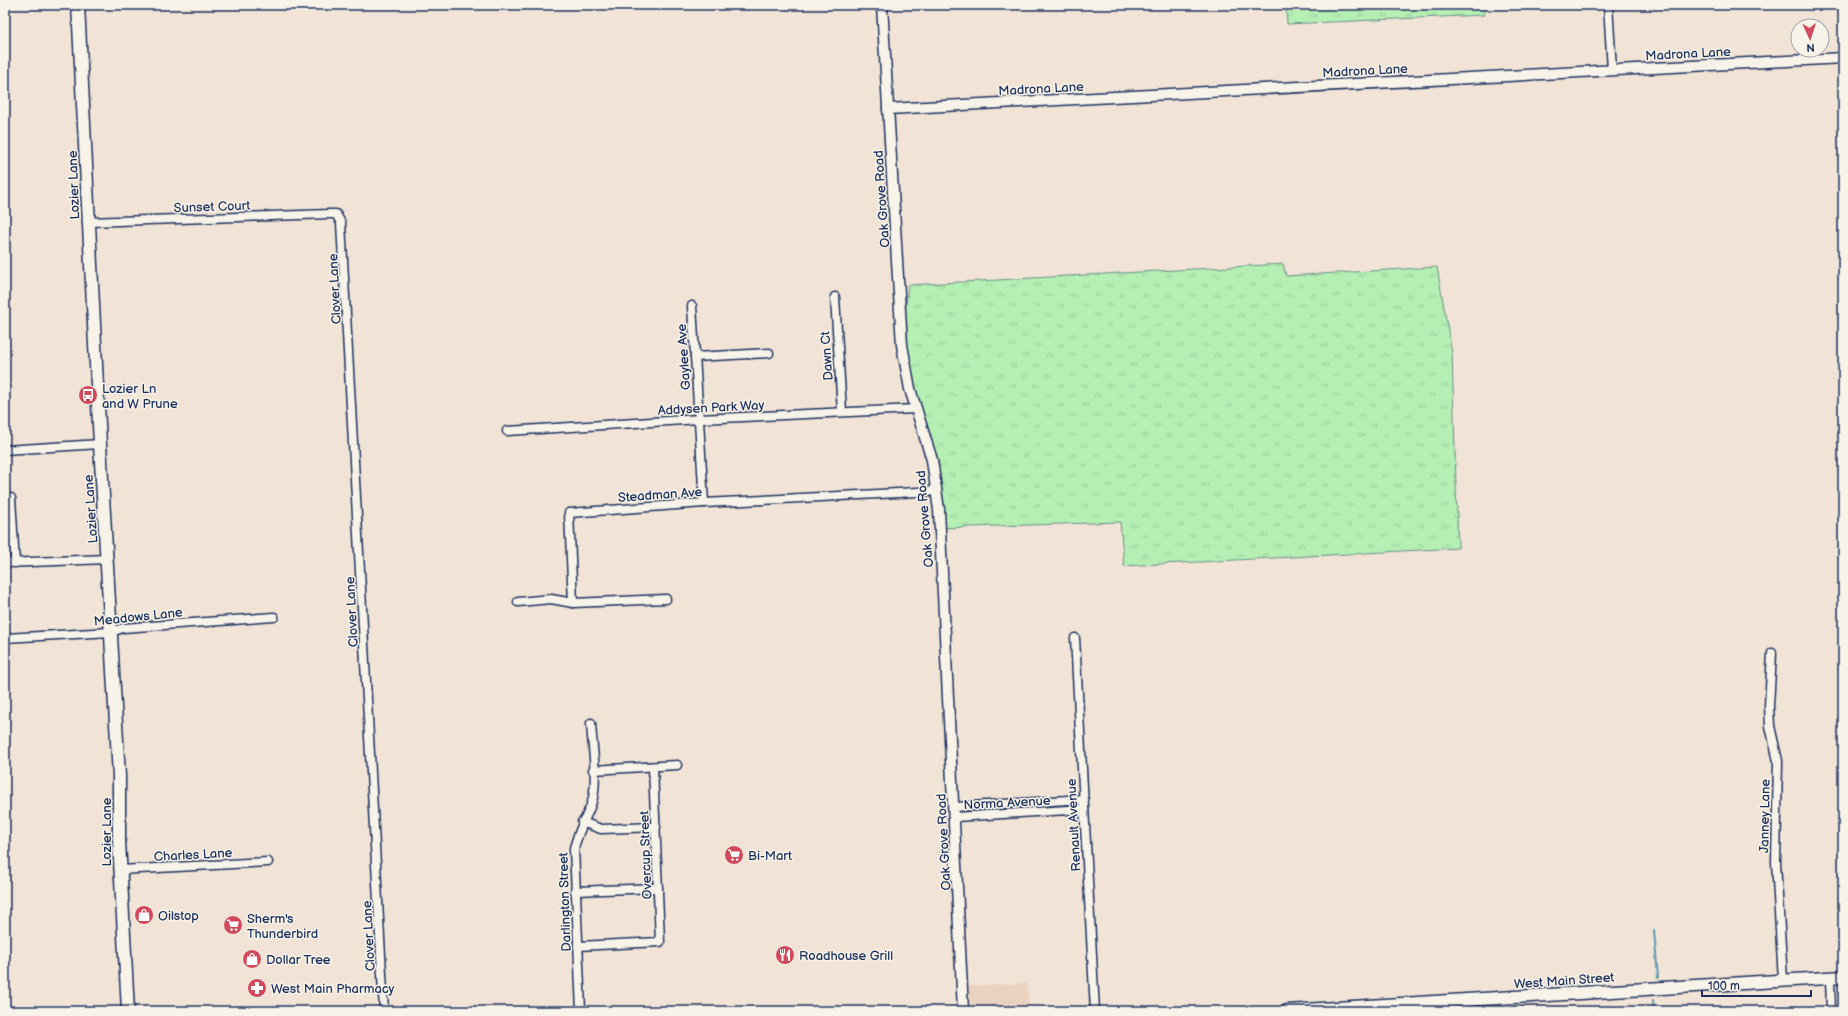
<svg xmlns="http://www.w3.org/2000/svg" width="1848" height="1016" font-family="'Balsamiq Sans',sans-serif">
	<defs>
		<pattern id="grass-tufts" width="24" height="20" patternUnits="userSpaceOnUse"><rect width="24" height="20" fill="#b5efb3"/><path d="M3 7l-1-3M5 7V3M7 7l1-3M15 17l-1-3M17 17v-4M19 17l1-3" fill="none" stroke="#9bcd9c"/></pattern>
	</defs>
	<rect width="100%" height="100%" fill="#f1e4d6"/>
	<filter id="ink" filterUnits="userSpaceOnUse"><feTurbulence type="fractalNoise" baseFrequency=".025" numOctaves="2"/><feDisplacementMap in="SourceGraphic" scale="8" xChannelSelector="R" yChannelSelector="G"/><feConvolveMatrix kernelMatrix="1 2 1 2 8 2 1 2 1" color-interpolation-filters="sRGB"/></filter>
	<g filter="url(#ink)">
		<path fill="#ead2c0" d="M1027 983 1029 1011H973L971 1008 968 986Z"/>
		<g fill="url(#grass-tufts)" stroke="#688f88">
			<path d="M1286 5H1484V15L1287 24Z"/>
			<path d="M1283 264 1286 276 1437 267 1452 354 1458 548 1124 566 1120 522 940 528 935 476 902 345 908 285Z"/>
		</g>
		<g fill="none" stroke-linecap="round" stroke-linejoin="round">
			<g stroke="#6098b1" stroke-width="2">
				<path d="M1654 930 1658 978"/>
				<path d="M1653 1000 1654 1011"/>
			</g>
			<defs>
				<g id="minor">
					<path d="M1608 5 1612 70"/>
					<path d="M88 222 330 214H336L341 223 384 1011"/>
					<path d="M835 297 842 412"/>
					<path d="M692 306 704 503"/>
					<path d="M695 357 769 353"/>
					<path d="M507 431 700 419 915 409"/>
					<path d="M5 450 100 444"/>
					<path d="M11 498 15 563"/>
					<path d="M5 563 107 559"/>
					<path d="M666 599 573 603 569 513 704 503 937 491"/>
					<path d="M518 602 551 599 573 603"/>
					<path d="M5 638 111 632 123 628 274 617"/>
					<path d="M1075 638 1095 1011"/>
					<path d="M1772 653 1769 706 1770 726 1778 761 1776 862 1783 980"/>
					<path d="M593 770 677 765"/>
					<path d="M955 807 1084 799"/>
					<path d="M955 817 1084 809"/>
					<path d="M582 822 601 829 656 827"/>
					<path d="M120 870 268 862"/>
					<path d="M575 891 658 888"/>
					<path d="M578 946 660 942 653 767"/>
					<path d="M1830 978 1831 1011"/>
					<path d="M581 1011 574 848C578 832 585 820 591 805 599 783 592 746 591 723"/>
				</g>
				<g id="tertiary">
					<path d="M882 5 902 345 910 389 932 460 939 510 963 1011"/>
					<path d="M888 109 1843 58"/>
				</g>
				<g id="secondary">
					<path d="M78 5 100 444 119 776V841L128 1011"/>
					<path d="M1287 1011 1843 977"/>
				</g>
			</defs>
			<use href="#minor" stroke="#1b2f5e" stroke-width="11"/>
			<use href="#tertiary" stroke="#1b2f5e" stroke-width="13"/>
			<use href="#secondary" stroke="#1b2f5e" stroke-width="15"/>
			<use href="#minor" stroke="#f7f3e8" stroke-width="8"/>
			<use href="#tertiary" stroke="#f7f3e8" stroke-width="10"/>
			<use href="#secondary" stroke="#f7f3e8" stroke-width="12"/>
		</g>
	</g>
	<defs>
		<symbol id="bus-disc" viewBox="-11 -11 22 22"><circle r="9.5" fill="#d1495b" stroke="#f7f3e8"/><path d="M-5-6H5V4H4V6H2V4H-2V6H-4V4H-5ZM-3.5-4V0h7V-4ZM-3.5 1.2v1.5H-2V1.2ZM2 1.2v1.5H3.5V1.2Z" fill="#fff"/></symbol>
		<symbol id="supermarket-disc" viewBox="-11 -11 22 22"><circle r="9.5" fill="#d1495b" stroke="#f7f3e8"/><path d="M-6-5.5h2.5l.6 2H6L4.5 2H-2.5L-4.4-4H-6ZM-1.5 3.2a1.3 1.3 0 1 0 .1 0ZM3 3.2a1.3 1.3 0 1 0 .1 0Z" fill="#fff"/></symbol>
		<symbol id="shop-disc" viewBox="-11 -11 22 22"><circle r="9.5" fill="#d1495b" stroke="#f7f3e8"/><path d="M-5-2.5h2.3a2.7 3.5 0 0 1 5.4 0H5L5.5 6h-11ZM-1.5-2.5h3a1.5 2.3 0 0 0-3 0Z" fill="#fff"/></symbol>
		<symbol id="restaurant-disc" viewBox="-11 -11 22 22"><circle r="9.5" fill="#d1495b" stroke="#f7f3e8"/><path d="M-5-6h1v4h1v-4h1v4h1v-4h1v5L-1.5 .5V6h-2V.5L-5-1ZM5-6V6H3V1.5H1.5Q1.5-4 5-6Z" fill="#fff"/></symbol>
		<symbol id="pharmacy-disc" viewBox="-11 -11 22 22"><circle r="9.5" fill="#d1495b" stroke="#f7f3e8"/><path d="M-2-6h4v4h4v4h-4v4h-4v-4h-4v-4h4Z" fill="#fff"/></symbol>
	</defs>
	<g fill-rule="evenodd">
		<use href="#bus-disc" x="77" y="384" width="22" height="22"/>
		<use href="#supermarket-disc" x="723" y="844" width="22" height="22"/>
		<use href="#shop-disc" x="133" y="904" width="22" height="22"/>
		<use href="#supermarket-disc" x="222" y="914" width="22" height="22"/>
		<use href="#restaurant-disc" x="774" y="944" width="22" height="22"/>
		<use href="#shop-disc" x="241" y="948" width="22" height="22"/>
		<use href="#pharmacy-disc" x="246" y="977" width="22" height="22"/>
	</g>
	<g text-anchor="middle" stroke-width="3" stroke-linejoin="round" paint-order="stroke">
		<g font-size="13" fill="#1b2f5e" stroke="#f7f3e8">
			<text transform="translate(1688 53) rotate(-3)" y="5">Madrona Lane</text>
			<text transform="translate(1365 70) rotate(-3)" y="5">Madrona Lane</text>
			<text transform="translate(1041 88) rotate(-3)" y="5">Madrona Lane</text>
			<text transform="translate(73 185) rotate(-92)" y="5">Lozier Lane</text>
			<text transform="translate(881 199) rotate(-94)" y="5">Oak Grove Road</text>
			<text transform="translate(212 206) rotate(-2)" y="5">Sunset Court</text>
			<text transform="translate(334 289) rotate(-93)" y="5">Clover Lane</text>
			<text transform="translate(826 356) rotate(-94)" y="5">Dawn Ct</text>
			<text transform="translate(683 357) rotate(-94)" y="5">Gaylee Ave</text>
			<text transform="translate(711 407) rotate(-3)" y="5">Addysen Park Way</text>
			<text transform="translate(660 494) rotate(-4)" y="5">Steadman Ave</text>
			<text transform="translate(90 509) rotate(-94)" y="5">Lozier Lane</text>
			<text transform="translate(924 519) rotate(-95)" y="5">Oak Grove Road</text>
			<text transform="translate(351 612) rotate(-93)" y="5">Clover Lane</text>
			<text transform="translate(138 616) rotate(-6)" y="5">Meadows Lane</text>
			<text transform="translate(1007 802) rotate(-3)" y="5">Norma Avenue</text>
			<text transform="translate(1764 816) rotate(-89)" y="5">Janney Lane</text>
			<text transform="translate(1073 825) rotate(-93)" y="5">Renault Avenue</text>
			<text transform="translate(106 832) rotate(-90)" y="5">Lozier Lane</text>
			<text transform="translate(943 842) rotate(-93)" y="5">Oak Grove Road</text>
			<text transform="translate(193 854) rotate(-3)" y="5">Charles Lane</text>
			<text transform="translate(645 855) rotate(-92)" y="5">Overcup Street</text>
			<text transform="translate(564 902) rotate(-92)" y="5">Darlington Street</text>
			<text transform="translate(368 936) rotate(-93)" y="5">Clover Lane</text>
			<text transform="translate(1564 980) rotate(-4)" y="5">West Main Street</text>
		</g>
		<g font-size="13" fill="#1b2f5e" stroke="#f7f3e8" text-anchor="start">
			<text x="102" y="393">Lozier Ln<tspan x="102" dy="15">and W Prune</tspan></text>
			<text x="748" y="860">Bi-Mart</text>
			<text x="158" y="920">Oilstop</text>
			<text x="247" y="923">Sherm's<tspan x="247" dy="15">Thunderbird</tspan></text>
			<text x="799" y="960">Roadhouse Grill</text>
			<text x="266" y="964">Dollar Tree</text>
			<text x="271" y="993">West Main Pharmacy</text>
		</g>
	</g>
	<rect width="1848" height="1016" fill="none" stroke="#f7f3e8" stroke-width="20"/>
	<rect x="10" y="10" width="1828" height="996" fill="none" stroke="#1b2f5e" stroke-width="1.5" filter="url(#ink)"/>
	<g transform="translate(1810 38) rotate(177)"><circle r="19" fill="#f7f3e8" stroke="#9fa5b1"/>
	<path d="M0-3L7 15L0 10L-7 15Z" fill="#d1495b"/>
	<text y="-6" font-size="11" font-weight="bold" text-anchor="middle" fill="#1b2f5e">N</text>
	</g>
	<path d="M1702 990v6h109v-6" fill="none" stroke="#1b2f5e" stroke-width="2"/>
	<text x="1708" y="990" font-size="12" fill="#1b2f5e" stroke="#f7f3e8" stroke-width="3" paint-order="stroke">100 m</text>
</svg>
